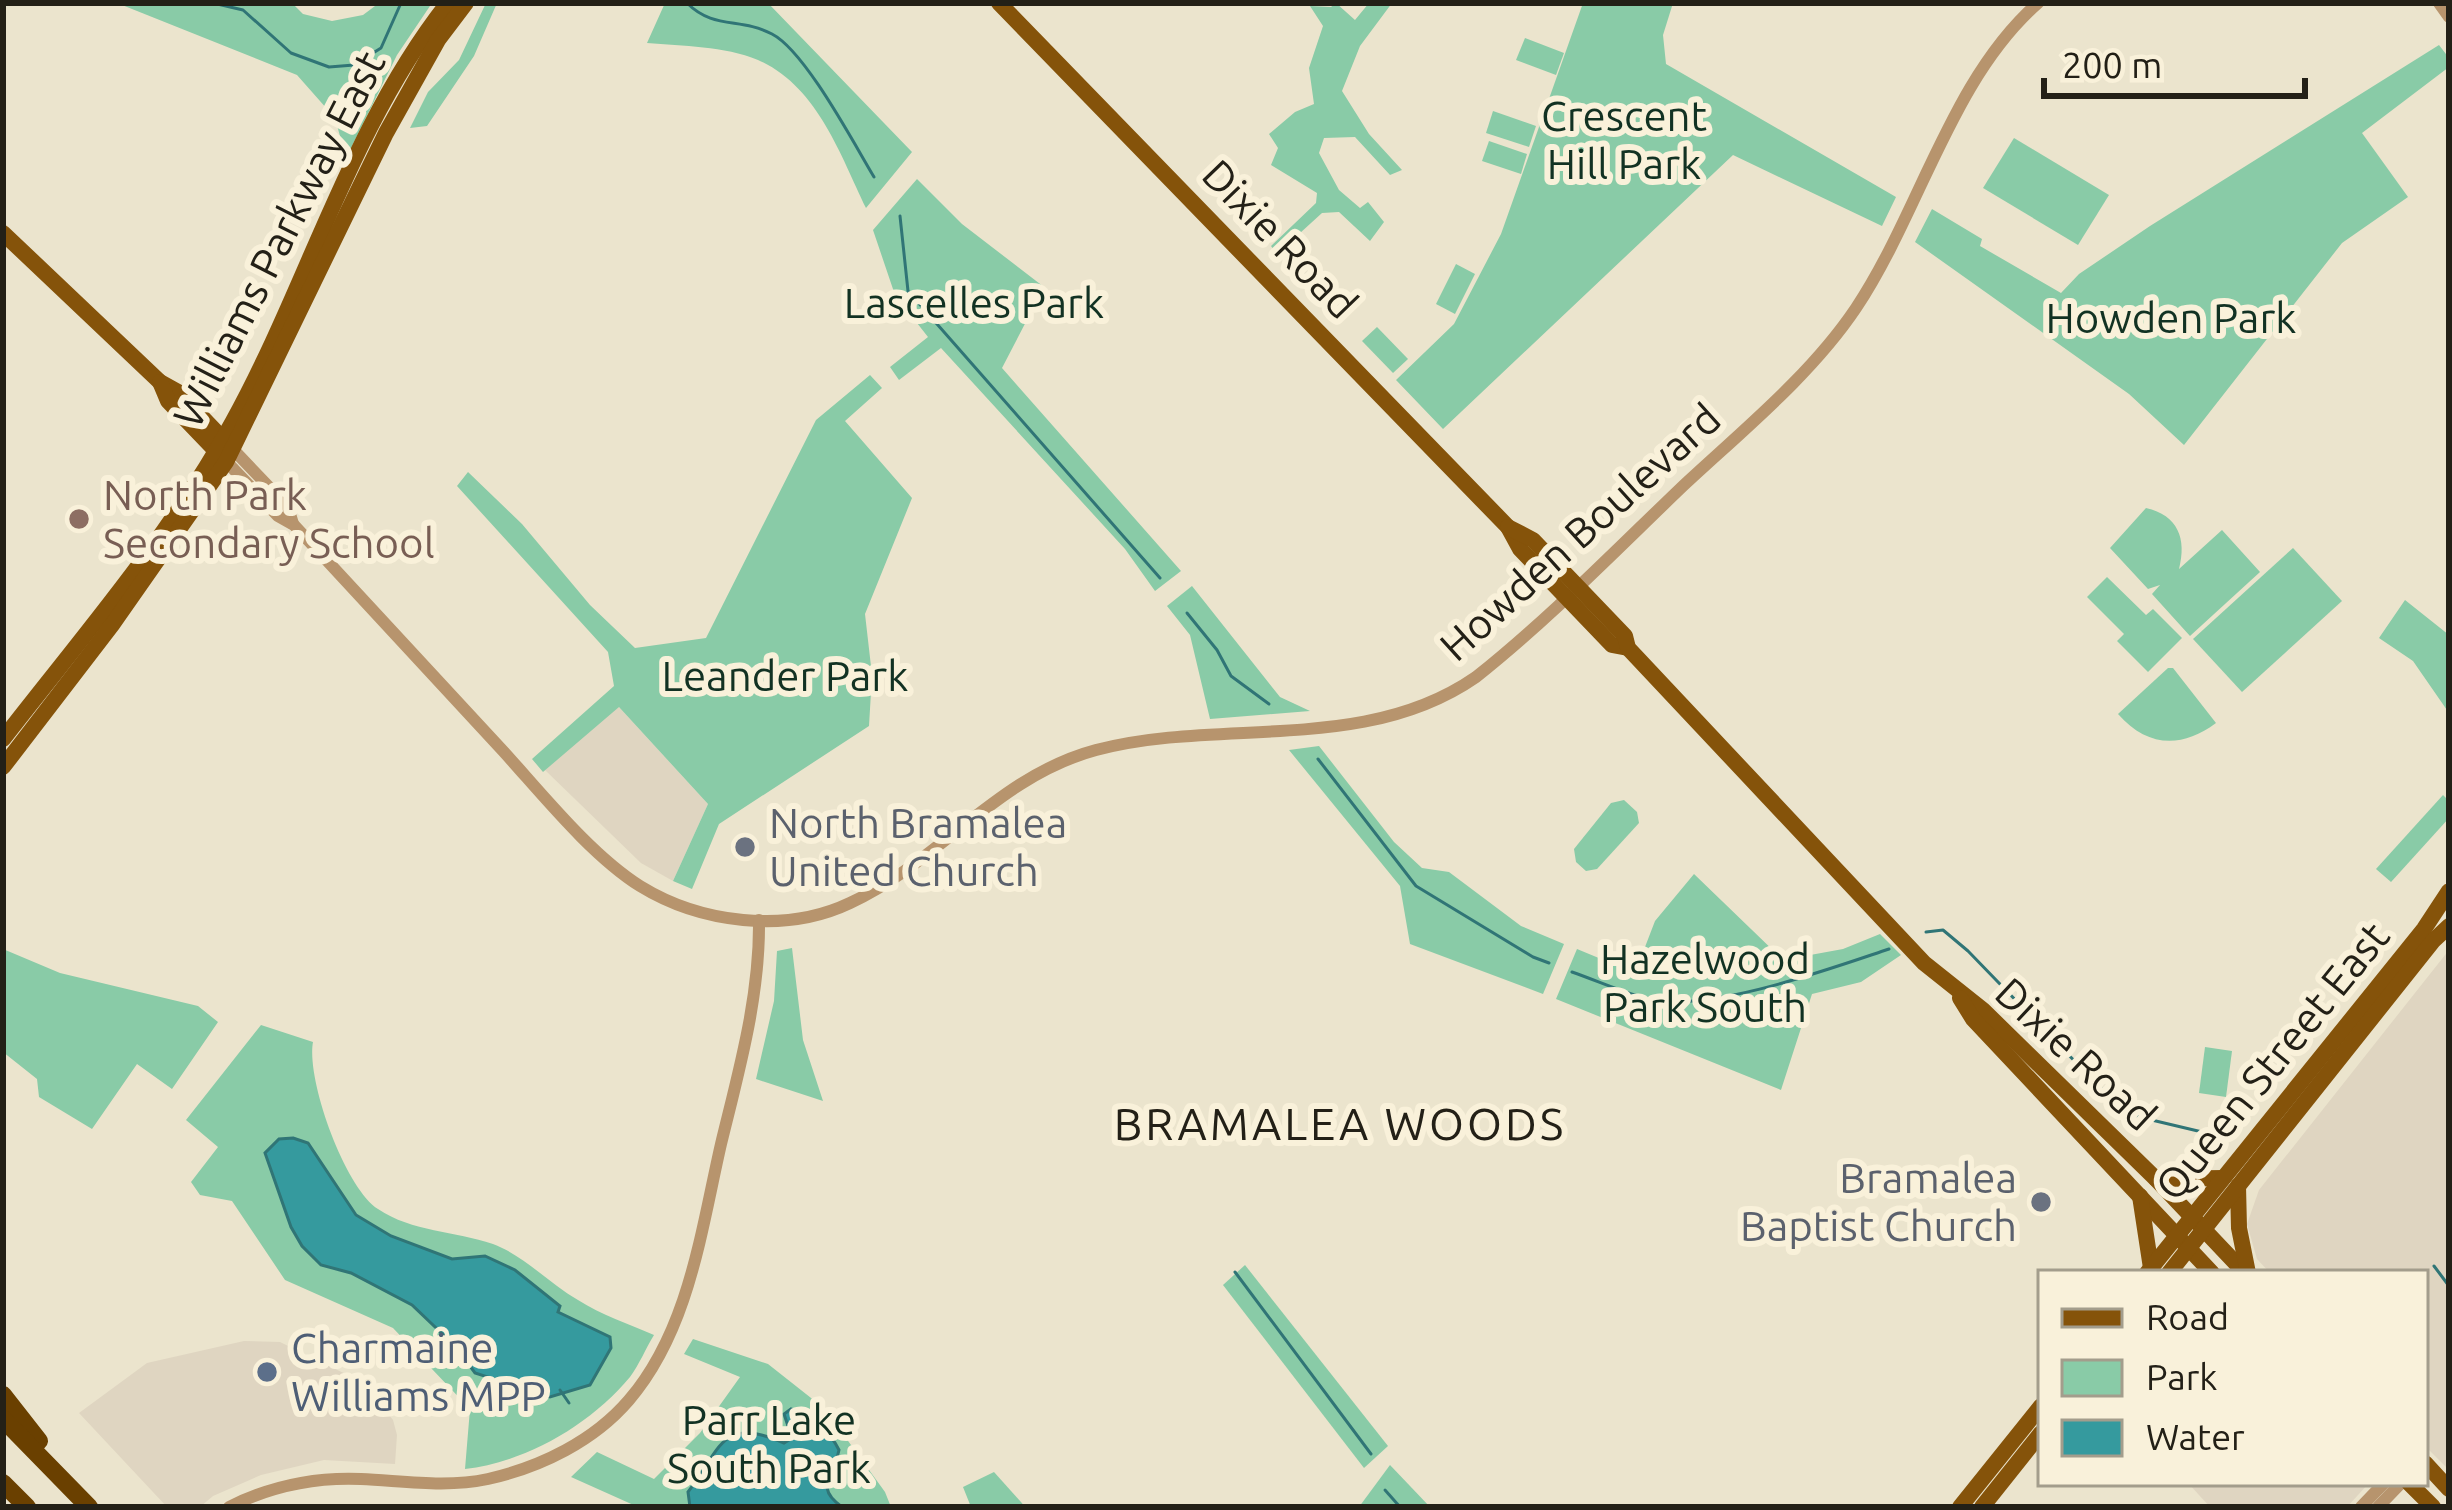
<svg xmlns="http://www.w3.org/2000/svg" width="2452" height="1510" font-family="Ubuntu,sans-serif">
	<rect width="100%" height="100%" fill="#ebe4cd"/>
	<g fill="#dfd5c1">
		<path d="M618 706 708 804 673 881 641 863 545 770Z"/>
		<path d="M2449 950V1470L2425 1446V1273H2270L2257 1259 2247 1224 2259 1190Z"/>
		<path d="M244 1341 280 1342 364 1383 393 1420 397 1435 395 1464 324 1460 261 1475 213 1496 200 1507H167L79 1413 147 1363Z"/>
		<path d="M2188 1483H2369L2347 1507H2210Z"/>
	</g>
	<g fill="#89cba7">
		<path d="M117 3H292L303 14 332 21 363 15 379 3H432L397 55 346 158 335 118 297 75Z"/>
		<path d="M486 3H497L474 56 427 126 410 128 428 92 459 60Z"/>
		<path d="M665 3H768L912 152 866 208C840 154 817 86 758 60 724 46 683 46 647 43Z"/>
		<path d="M1336 3 1355 20 1369 3H1392L1360 46 1342 91 1369 134 1402 170 1390 175 1355 137 1324 138 1319 153 1339 190 1360 208 1368 202 1384 222 1370 241 1339 212 1322 213 1277 254 1271 246 1316 203 1317 193 1271 165 1278 148 1269 134 1295 112 1314 104 1309 68 1323 26 1310 6 1331 7Z"/>
		<path d="M1583 3H1673L1663 35 1666 64 1896 197 1882 226 1733 155 1443 429 1396 380 1454 324 1501 234Z"/>
		<path d="M1525 38 1564 53 1556 75 1516 60Z"/>
		<path d="M2439 45 2449 58V67L2362 133 2408 197 2342 243 2184 445 2129 394 1915 242 1932 209 1982 239 1980 246 2061 293 2079 274 2150 226Z"/>
		<path d="M1493 111 1536 126 1529 147 1486 133Z"/>
		<path d="M2014 138 2109 195 2078 245 1983 188Z"/>
		<path d="M1489 141 1527 154 1521 174 1482 161Z"/>
		<path d="M917 179 962 224 1044 287 1002 368 1181 571 1155 591 1125 549 941 348 899 380 890 367 928 337 895 295 873 230Z"/>
		<path d="M1456 264 1475 274 1455 314 1436 304Z"/>
		<path d="M1377 327 1408 359 1393 373 1362 341Z"/>
		<path d="M870 375 882 388 845 421 912 498 865 614 872 675 869 726 719 824 692 889 673 881 708 804 619 707 543 772 532 759 614 686 608 652 457 486 468 472 522 524 590 605 635 648 706 638 816 420Z"/>
		<path d="M2146 508C2178 515 2187 539 2179 569L2222 530 2260 572 2190 636 2152 594 2160 585 2148 589 2110 548Z"/>
		<path d="M2293 548 2342 601 2242 692 2193 639Z"/>
		<path d="M2107 577 2146 615 2153 609 2182 638 2148 672 2117 641 2124 634 2087 597Z"/>
		<path d="M1192 586 1280 697 1310 711 1210 719 1190 635 1167 606Z"/>
		<path d="M2405 600 2449 635V713L2413 661 2379 638Z"/>
		<path d="M2168 668H2173L2216 723C2181 749 2147 747 2118 714Z"/>
		<path d="M1319 746 1394 842 1422 868 1449 872 1521 926 1564 944 1543 994 1410 944 1400 886 1289 750Z"/>
		<path d="M2443 795 2449 801V818L2391 882 2376 869Z"/>
		<path d="M1624 800 1637 812 1639 823 1597 869 1586 871 1576 862 1574 849 1611 803Z"/>
		<path d="M1694 874 1783 960 1843 949 1880 934 1901 955 1861 982 1812 994 1781 1090 1556 999 1577 949 1635 973 1655 921Z"/>
		<path d="M792 948 803 1040 823 1101 756 1079 774 1001 777 951Z"/>
		<path d="M3 949 60 973 198 1006 218 1022 172 1089 137 1064 92 1129 39 1097 37 1079 3 1052Z"/>
		<path d="M261 1025 313 1042C306 1080 345 1188 378 1209 412 1232 455 1231 493 1244 523 1255 550 1284 578 1300 601 1315 629 1324 654 1335 646 1348 639 1365 630 1377 590 1425 526 1462 465 1469L470 1409 393 1328 285 1280 232 1201 200 1195 191 1182 218 1147 186 1120Z"/>
		<path d="M2205 1047 2232 1051 2226 1097 2199 1093Z"/>
		<path d="M1245 1265 1388 1446 1364 1468 1223 1285Z"/>
		<path d="M693 1339 768 1364 825 1409 885 1492 891 1507H638L571 1477 597 1452 654 1479 700 1433 740 1377 684 1354Z"/>
		<path d="M1390 1465 1430 1507H1359Z"/>
		<path d="M994 1472 1021 1502 1025 1507H971L963 1487Z"/>
	</g>
	<g fill="#359a9e" stroke="#307576" stroke-width="3">
		<path d="M293 1138 308 1143 356 1215 391 1236 452 1259 485 1256 515 1270 560 1306 558 1312 610 1337 611 1348 590 1385 550 1397 475 1373 456 1347 412 1305 351 1273 321 1265 302 1246 291 1227 265 1153 279 1139Z"/>
		<path d="M791 1409C813 1416 829 1430 839 1450 833 1478 814 1487 842 1507H690L688 1492C723 1445 722 1416 784 1443L792 1438 784 1414Z"/>
	</g>
	<g fill="none" stroke-linecap="round" stroke-linejoin="round">
		<g stroke="#307576" stroke-width="3">
			<path d="M213 3 243 10 291 53 329 67 354 65 381 48 401 3"/>
			<path d="M687 3C714 30 740 17 772 34 805 51 853 142 874 177"/>
			<path d="M900 216 908 291 1160 578"/>
			<path d="M1187 613 1217 650 1231 676 1269 704"/>
			<path d="M1318 759 1416 886 1533 957 1549 963"/>
			<path d="M1926 932 1943 930 1968 951 2119 1107 2139 1117 2219 1136"/>
			<path d="M1572 972C1598 981 1626 994 1652 1000 1714 1011 1829 969 1889 949"/>
			<path d="M2434 1266 2449 1286"/>
			<path d="M1235 1272 1371 1454"/>
			<path d="M560 1390 569 1403"/>
			<path d="M1385 1490 1400 1507"/>
		</g>
		<g stroke="#b7946d" stroke-width="12">
			<path d="M2439 3 2449 17"/>
			<path d="M227 443 288 507 293 524"/>
			<path d="M224 459 278 516 294 525C364 600 434 676 504 752 543 795 591 855 640 886 700 923 785 934 850 903 939 862 998 776 1096 750 1221 717 1364 755 1476 677 1549 619 1616 550 1684 485 1743 430 1811 375 1856 308 1920 212 1951 79 2038 3"/>
			<path d="M229 1507C271 1486 315 1477 361 1479 404 1481 446 1488 488 1479 541 1467 594 1441 629 1400 689 1330 701 1231 721 1144 739 1070 760 997 759 920"/>
			<path d="M2361 1507 2384 1483"/>
			<path d="M2378 1507 2401 1483"/>
		</g>
		<g stroke="#85530a" stroke-width="16">
			<path d="M999 3 1508 527 1520 549 1612 645 1628 648"/>
			<path d="M3 233 160 382 178 392 223 439"/>
			<path d="M160 382 168 401 215 450"/>
			<path d="M1508 527 1533 540 1625 636 1628 648 1924 963 1983 1010 2156 1179 2245 1273"/>
			<path d="M3 739C82 637 170 536 232 423 308 286 350 127 448 3"/>
			<path d="M3 767 112 625 226 462 386 133 438 40 466 3"/>
			<path d="M1960 998 1973 1019 2212 1273"/>
			<path d="M2156 1179 2223 1178"/>
			<path d="M2238 1186 2239 1228 2248 1273"/>
			<path d="M2140 1196 2151 1268"/>
			<path d="M2147 1273 2424 929 2449 891"/>
			<path d="M2169 1273 2433 941 2449 926"/>
			<path d="M2425 1463 2449 1489"/>
			<path d="M2409 1483 2433 1507"/>
			<path d="M1960 1507 2041 1406"/>
			<path d="M1982 1507 2041 1433"/>
		</g>
		<g stroke="#6a4000" stroke-width="18">
			<path d="M3 1395 39 1441"/>
			<path d="M3 1419 89 1507"/>
			<path d="M3 1483 27 1507"/>
		</g>
	</g>
	<circle fill="#8d6e63" stroke="#f9f1da" stroke-width="4.5" cx="79" cy="519" r="12"/>
	<g fill="#6b7280" stroke="#f9f1da" stroke-width="4.5">
		<circle cx="745" cy="847" r="12"/>
		<circle cx="2041" cy="1202" r="12"/>
	</g>
	<circle fill="#5c6f8a" stroke="#f9f1da" stroke-width="4.5" cx="267" cy="1372" r="12"/>
	<g text-anchor="middle" stroke-width="12" stroke-linejoin="round" paint-order="stroke">
		<g font-size="42" fill="#123223" stroke="#f9f1da">
			<text x="1624" y="131">Crescent<tspan x="1624" dy="48">Hill Park</tspan></text>
			<text x="974" y="318">Lascelles Park</text>
			<text x="2171" y="333">Howden Park</text>
			<text x="785" y="691">Leander Park</text>
			<text x="1705" y="974">Hazelwood<tspan x="1705" dy="48">Park South</tspan></text>
			<text x="769" y="1435">Parr Lake<tspan x="769" dy="48">South Park</tspan></text>
		</g>
		<g font-size="42" fill="#232017" stroke="#f9f1da">
			<text transform="translate(279 239) rotate(-63)" y="15">Williams Parkway East</text>
			<text transform="translate(1280 239) rotate(46)" y="15">Dixie Road</text>
			<text transform="translate(1580 532) rotate(-42)" y="15">Howden Boulevard</text>
			<text transform="translate(2076 1054) rotate(43)" y="15">Dixie Road</text>
			<text transform="translate(2272 1061) rotate(-51)" y="15">Queen Street East</text>
		</g>
		<g font-size="42" fill="#785e54" stroke="#f9f1da" text-anchor="start">
			<text x="103" y="510">North Park<tspan x="103" dy="48">Secondary School</tspan></text>
		</g>
		<g font-size="42" fill="#5b616d" stroke="#f9f1da" text-anchor="start">
			<text x="769" y="838">North Bramalea<tspan x="769" dy="48">United Church</tspan></text>
			<text x="2017" y="1193" text-anchor="end">Bramalea<tspan x="2017" dy="48">Baptist Church</tspan></text>
		</g>
		<g font-size="42" fill="#4e5e75" stroke="#f9f1da" text-anchor="start">
			<text x="291" y="1363">Charmaine<tspan x="291" dy="48">Williams MPP</tspan></text>
		</g>
		<g font-size="45" letter-spacing="3" fill="#232017" stroke="#f9f1da">
			<text x="1340" y="1140">BRAMALEA WOODS</text>
		</g>
	</g>
	<rect width="2452" height="1510" fill="none" stroke="#232017" stroke-width="12"/>
	<rect x="2038" y="1270" width="390" height="216" fill="#f9f1da" stroke="#a39d8c" stroke-width="3"/>
	<rect x="2062" y="1309" width="60" height="18" fill="#85530a" stroke="#a39d8c" stroke-width="3"/>
	<text x="2146" y="1330" font-size="36" fill="#232017">Road</text>
	<rect x="2062" y="1360" width="60" height="36" fill="#89cba7" stroke="#a39d8c" stroke-width="3"/>
	<text x="2146" y="1390" font-size="36" fill="#232017">Park</text>
	<rect x="2062" y="1420" width="60" height="36" fill="#359a9e" stroke="#a39d8c" stroke-width="3"/>
	<text x="2146" y="1450" font-size="36" fill="#232017">Water</text>
	<path d="M2044 78v18h261v-18" fill="none" stroke="#232017" stroke-width="6"/>
	<text x="2062" y="78" font-size="36" fill="#232017" stroke="#f9f1da" stroke-width="9" paint-order="stroke">200 m</text>
</svg>
